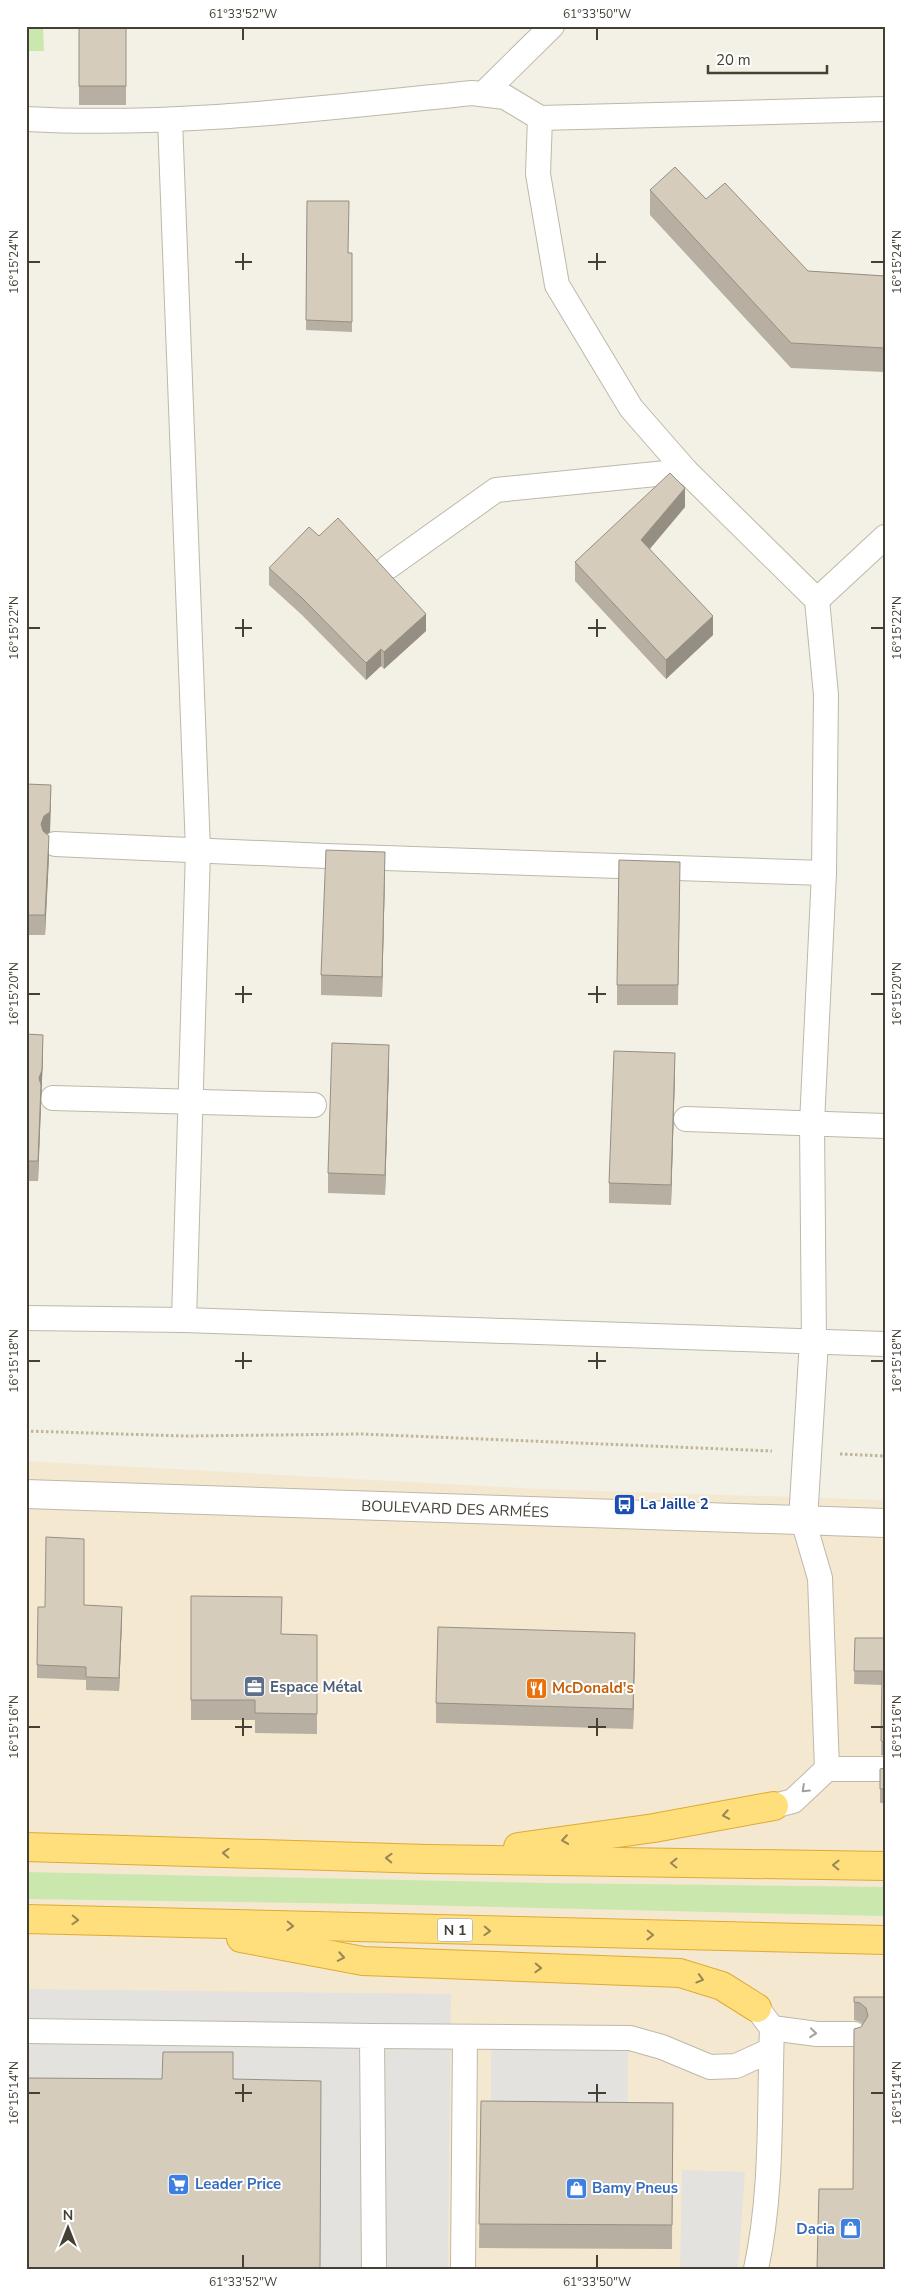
<svg xmlns="http://www.w3.org/2000/svg" width="911" height="2295" font-family="'Nunito Sans',sans-serif">
	<rect width="100%" height="100%" fill="#f3f0e5"/>
	<path fill="#f5e8d0" d="M26 1461 538 1489 885 1500V2269H26Z"/>
	<g fill="#cae8ae">
		<path d="M26 26H43L44 51H26Z"/>
		<path d="M26 1872 544 1883 885 1887V1916L368 1904 26 1899Z"/>
	</g>
	<g fill="#e4e2de">
		<path d="M26 1989 451 1994 448 2269H320L162 2099 26 2098Z"/>
		<path d="M491 2048 628 2049V2116H491Z"/>
		<path d="M682 2170 745 2172 738 2269H680Z"/>
	</g>
	<g fill="none" stroke-linecap="round" stroke-linejoin="round">
		<defs>
			<g id="service">
				<path d="M484 93 552 26"/>
				<path d="M540 118 538 174 557 285 631 408 686 471 817 600 826 695 824 873 812 1123 814 1341"/>
				<path d="M26 119C175 127 324 108 472 93L505 97 540 118 885 109"/>
				<path d="M170 120 198 850 184 1320"/>
				<path d="M388 567 496 490 686 471"/>
				<path d="M817 600 885 537"/>
				<path d="M55 844 326 856 824 873"/>
				<path d="M53 1098 314 1105"/>
				<path d="M686 1119 885 1126"/>
				<path d="M26 1318 184 1320 885 1344"/>
				<path d="M803 1520 820 1578 827 1769"/>
				<path d="M774 1806 793 1801 827 1769H881"/>
				<path d="M772 2028 817 2034H854"/>
				<path d="M26 2031 372 2036 374 2269"/>
				<path d="M372 2036 630 2038 662 2047 710 2067 736 2066 771 2050"/>
				<path d="M463 2269 465 2038"/>
				<path d="M756 2269C773 2191 769 2107 772 2028L757 2008"/>
			</g>
			<g id="minor">
				<path d="M26 1494 885 1523"/>
				<path d="M803 1520 814 1341"/>
			</g>
			<g id="trunk">
				<path d="M26 1847 427 1859 885 1866"/>
				<path d="M518 1847 654 1828 774 1806"/>
				<path d="M26 1919 885 1940"/>
				<path d="M241 1938 363 1961 680 1973 722 1986 757 2008"/>
			</g>
		</defs>
		<use href="#service" stroke="#beb8a8" stroke-width="26"/>
		<use href="#minor" stroke="#beb8a8" stroke-width="30"/>
		<use href="#trunk" stroke="#deab34" stroke-width="30"/>
		<g stroke="#c0b599" stroke-width="3" stroke-dasharray="2.5 2.5" stroke-linecap="butt">
			<path d="M26 1431 185 1436 361 1434 772 1451"/>
			<path d="M840 1454 885 1456"/>
		</g>
		<use href="#service" stroke="#fff" stroke-width="24"/>
		<use href="#minor" stroke="#fff" stroke-width="28"/>
		<use href="#trunk" stroke="#ffde7c" stroke-width="28"/>
	</g>
	<g fill="#b7afa1">
		<path d="M79 26H154V28L126 29V105H79Z"/>
		<path d="M650 190 706 199 808 271 885 276V372L791 368 650 215Z"/>
		<path d="M307 201 349 253H352V332L306 330Z"/>
		<path d="M685 507 650 549 713 635 666 679 575 581V562Z"/>
		<path d="M319 536 426 631 384 669 381 666 366 680 302 615 269 585V568Z"/>
		<path d="M26 784 51 805 50 832 46 834 49 856 45 935H26Z"/>
		<path d="M385 872 382 997 321 995V975Z"/>
		<path d="M680 882 678 1005H617V985Z"/>
		<path d="M26 1034 43 1055 38 1181H26Z"/>
		<path d="M389 1065 385 1195 328 1193V1173Z"/>
		<path d="M675 1073 671 1205 609 1203V1183Z"/>
		<path d="M191 1596 282 1634 317 1635V1734L255 1733V1720H191Z"/>
		<path d="M84 1605 122 1620 119 1691 86 1690V1680L37 1678V1665L45 1607Z"/>
		<path d="M855 1638H885V1756L881 1755 882 1685 854 1684Z"/>
		<path d="M635 1653 633 1729 436 1723V1703Z"/>
		<path d="M885 1768V1803H880V1769Z"/>
		<path d="M854 1997H885L853 2189 861 2027 863 2024 860 2022 854 2020Z"/>
		<path d="M481 2101 673 2103 672 2249 479 2248Z"/>
	</g>
	<g fill="#958f83">
		<path d="M685 488V507L641 559V540Z"/>
		<path d="M426 614V631L384 669V652Z"/>
		<path d="M713 616V635L666 679V660Z"/>
		<path d="M381 649V666L366 680V663Z"/>
		<path d="M51 785 50 832 44 836 41 824Z"/>
		<path d="M49 836V856L45 935V915Z"/>
		<path d="M385 852V872L382 997V977Z"/>
		<path d="M43 1035V1055L38 1181 39 1078Z"/>
		<path d="M389 1045V1065L385 1195V1175Z"/>
		<path d="M675 1053V1073L671 1205V1185Z"/>
		<path d="M122 1607V1620L119 1691V1678Z"/>
		<path d="M635 1633V1653L633 1729V1709Z"/>
	</g>
	<g fill="#d5ccbb" stroke="#958f83">
		<rect x="79" y="26" width="47" height="60"/>
		<path d="M675 167 706 199 725 183 808 271 885 276V348L791 343 650 190Z"/>
		<path d="M307 201H349L348 253H352V322L306 320Z"/>
		<path d="M670 473 685 488 641 540 713 616 666 660 575 562Z"/>
		<path d="M338 518 426 614 384 652 381 649 366 663 302 598 269 568 309 527 319 536Z"/>
		<path d="M26 784 51 785 50 812 44 816 41 824 43 831 49 836 45 915H26Z"/>
		<path d="M326 850 385 852 382 977 321 975Z"/>
		<path d="M619 860 680 862 678 985H617Z"/>
		<path d="M26 1034 43 1035 42 1070 39 1078 41 1085 38 1161H26Z"/>
		<path d="M332 1043 389 1045 385 1175 328 1173Z"/>
		<path d="M614 1051 675 1053 671 1185 609 1183Z"/>
		<path d="M46 1537 84 1539V1605L122 1607 119 1678 86 1677V1667L37 1665 38 1607H45Z"/>
		<path d="M191 1596 282 1597 281 1634 317 1635V1714L255 1713V1700H191Z"/>
		<path d="M438 1627 635 1633 633 1709 436 1703Z"/>
		<path d="M855 1638H885V1742L881 1741 882 1671H854Z"/>
		<path d="M885 1768V1789H880V1769Z"/>
		<path d="M854 1997H885V2269H817L819 2189H853L854 2029 861 2027 868 2016 866 2008 860 2003 854 2002Z"/>
		<path d="M163 2052H233V2079L321 2081 320 2269H26V2078L162 2079Z"/>
		<path d="M481 2101 673 2103 672 2225 479 2224Z"/>
	</g>
	<defs><path id="oneway-chevron" d="M-2-3.5L2.5 0L-2 3.5" fill="none" stroke-width="1.6" stroke-linecap="round" stroke-linejoin="round" transform="scale(1.25)"/></defs>
	<g stroke="#a2a09a">
		<use href="#oneway-chevron" transform="translate(805 1789) rotate(137)"/>
		<use href="#oneway-chevron" transform="translate(813 2033) rotate(6)"/>
	</g>
	<g stroke="#998755">
		<use href="#oneway-chevron" transform="translate(726 1815) rotate(170)"/>
		<use href="#oneway-chevron" transform="translate(565 1840) rotate(172)"/>
		<use href="#oneway-chevron" transform="translate(226 1853) rotate(-178)"/>
		<use href="#oneway-chevron" transform="translate(389 1858) rotate(-178)"/>
		<use href="#oneway-chevron" transform="translate(674 1863) rotate(-179)"/>
		<use href="#oneway-chevron" transform="translate(836 1865) rotate(-179)"/>
		<use href="#oneway-chevron" transform="translate(75 1920) rotate(2)"/>
		<use href="#oneway-chevron" transform="translate(290 1926) rotate(2)"/>
		<use href="#oneway-chevron" transform="translate(487 1931) rotate(2)"/>
		<use href="#oneway-chevron" transform="translate(650 1935) rotate(1)"/>
		<use href="#oneway-chevron" transform="translate(341 1957) rotate(10)"/>
		<use href="#oneway-chevron" transform="translate(538 1968) rotate(2)"/>
		<use href="#oneway-chevron" transform="translate(700 1979) rotate(17)"/>
	</g>
	<path fill="none" stroke="#454035" stroke-width="2" d="M243 28V40M597 28V40M243 253V270M597 253V270M28 262H40M235 262H252M588 262H606M871 262H884M243 619V637M597 619V637M28 628H40M235 628H252M588 628H606M871 628H884M243 986V1003M597 986V1003M28 994H40M235 994H252M588 994H606M871 994H884M243 1352V1369M597 1352V1369M28 1361H40M235 1361H252M588 1361H606M871 1361H884M243 1718V1736M597 1718V1736M28 1727H40M235 1727H252M588 1727H606M871 1727H884M243 2084V2102M597 2084V2102M28 2093H40M235 2093H252M588 2093H606M871 2093H884M243 2255V2268M597 2255V2268"/>
	<defs>
		<symbol id="bus-square" viewBox="-11 -11 22 22"><rect x="-9" y="-9" width="18" height="18" rx="4" fill="#1a4fb4" stroke="#fff"/><path d="M-5-6H5V4H4V6H2V4H-2V6H-4V4H-5ZM-3.5-4V0h7V-4ZM-3.5 1.2v1.5H-2V1.2ZM2 1.2v1.5H3.5V1.2Z" fill="#fff"/></symbol>
		<symbol id="office-square" viewBox="-11 -11 22 22"><rect x="-9" y="-9" width="18" height="18" rx="4" fill="#5c6f8a" stroke="#fff"/><path d="M-6-3h4V-5.5h4V-3h4V5H-6ZM-1-4.5V-3h2v-1.5ZM-6 0V1H6V0Z" fill="#fff"/></symbol>
		<symbol id="restaurant-square" viewBox="-11 -11 22 22"><rect x="-9" y="-9" width="18" height="18" rx="4" fill="#e8710a" stroke="#fff"/><path d="M-5-6h1v4h1v-4h1v4h1v-4h1v5L-1.5 .5V6h-2V.5L-5-1ZM5-6V6H3V1.5H1.5Q1.5-4 5-6Z" fill="#fff"/></symbol>
		<symbol id="supermarket-square" viewBox="-11 -11 22 22"><rect x="-9" y="-9" width="18" height="18" rx="4" fill="#3f7fe0" stroke="#fff"/><path d="M-6-5.5h2.5l.6 2H6L4.5 2H-2.5L-4.4-4H-6ZM-1.5 3.2a1.3 1.3 0 1 0 .1 0ZM3 3.2a1.3 1.3 0 1 0 .1 0Z" fill="#fff"/></symbol>
		<symbol id="shop-square" viewBox="-11 -11 22 22"><rect x="-9" y="-9" width="18" height="18" rx="4" fill="#3f7fe0" stroke="#fff"/><path d="M-5-2.5h2.3a2.7 3.5 0 0 1 5.4 0H5L5.5 6h-11ZM-1.5-2.5h3a1.5 2.3 0 0 0-3 0Z" fill="#fff"/></symbol>
	</defs>
	<g fill-rule="evenodd">
		<use href="#bus-square" x="612" y="1492" width="25" height="25"/>
		<use href="#office-square" x="242" y="1674" width="25" height="25"/>
		<use href="#restaurant-square" x="524" y="1676" width="25" height="25"/>
		<use href="#supermarket-square" x="166" y="2172" width="25" height="25"/>
		<use href="#shop-square" x="564" y="2176" width="25" height="25"/>
		<use href="#shop-square" x="838" y="2216" width="25" height="25"/>
	</g>
	<g text-anchor="middle" stroke-width="4" stroke-linejoin="round" paint-order="stroke">
		<rect fill="#fff" stroke="#7d7972" stroke-width="1" x="437.5" y="1918.5" width="35" height="23" rx="4"/>
		<g font-size="14" font-weight="bold" fill="#454035">
			<text x="455" y="1935">N 1</text>
		</g>
		<g font-size="15" font-weight="bold" fill="#164399" stroke="#fff" text-anchor="start">
			<text x="640" y="1509">La Jaille 2</text>
		</g>
		<g font-size="15" fill="#454035" stroke="#fff">
			<text transform="translate(455 1509) rotate(2)" y="5">BOULEVARD DES ARMÉES</text>
		</g>
		<g font-size="15" font-weight="bold" fill="#4e5e75" stroke="#fff" text-anchor="start">
			<text x="270" y="1692">Espace Métal</text>
		</g>
		<g font-size="15" font-weight="bold" fill="#c56008" stroke="#fff" text-anchor="start">
			<text x="552" y="1693">McDonald's</text>
		</g>
		<g font-size="15" font-weight="bold" fill="#366cbe" stroke="#fff" text-anchor="start">
			<text x="195" y="2189">Leader Price</text>
			<text x="592" y="2193">Bamy Pneus</text>
			<text x="835" y="2234" text-anchor="end">Dacia</text>
		</g>
	</g>
	<rect width="911" height="2295" fill="none" stroke="#ffffff" stroke-width="55"/>
	<g transform="translate(68 2228)" stroke="#ffffff" stroke-width="4" paint-order="stroke">
	<path d="M0-4L9 19L0 12L-9 19Z" fill="#454035"/>
	<text y="-8" font-size="14" font-weight="bold" text-anchor="middle" fill="#454035">N</text>
	</g>
	<path d="M708 65v8h119v-8" fill="none" stroke="#454035" stroke-width="2.5"/>
	<text x="716" y="65" font-size="15" fill="#454035" stroke="#ffffff" stroke-width="4" paint-order="stroke">20 m</text>
	<rect x="28" y="28" width="856" height="2240" fill="none" stroke="#454035" stroke-width="2"/>
	<g font-size="12" text-anchor="middle" fill="#454035">
		<text x="243" y="18">61°33'52"W</text>
		<text x="597" y="18">61°33'50"W</text>
		<text transform="translate(14 262) rotate(-90)" y="4">16°15'24"N</text>
		<text transform="translate(897 262) rotate(-90)" y="4">16°15'24"N</text>
		<text transform="translate(14 628) rotate(-90)" y="4">16°15'22"N</text>
		<text transform="translate(897 628) rotate(-90)" y="4">16°15'22"N</text>
		<text transform="translate(14 994) rotate(-90)" y="4">16°15'20"N</text>
		<text transform="translate(897 994) rotate(-90)" y="4">16°15'20"N</text>
		<text transform="translate(14 1361) rotate(-90)" y="4">16°15'18"N</text>
		<text transform="translate(897 1361) rotate(-90)" y="4">16°15'18"N</text>
		<text transform="translate(14 1727) rotate(-90)" y="4">16°15'16"N</text>
		<text transform="translate(897 1727) rotate(-90)" y="4">16°15'16"N</text>
		<text transform="translate(14 2093) rotate(-90)" y="4">16°15'14"N</text>
		<text transform="translate(897 2093) rotate(-90)" y="4">16°15'14"N</text>
		<text x="243" y="2286">61°33'52"W</text>
		<text x="597" y="2286">61°33'50"W</text>
	</g>
</svg>
